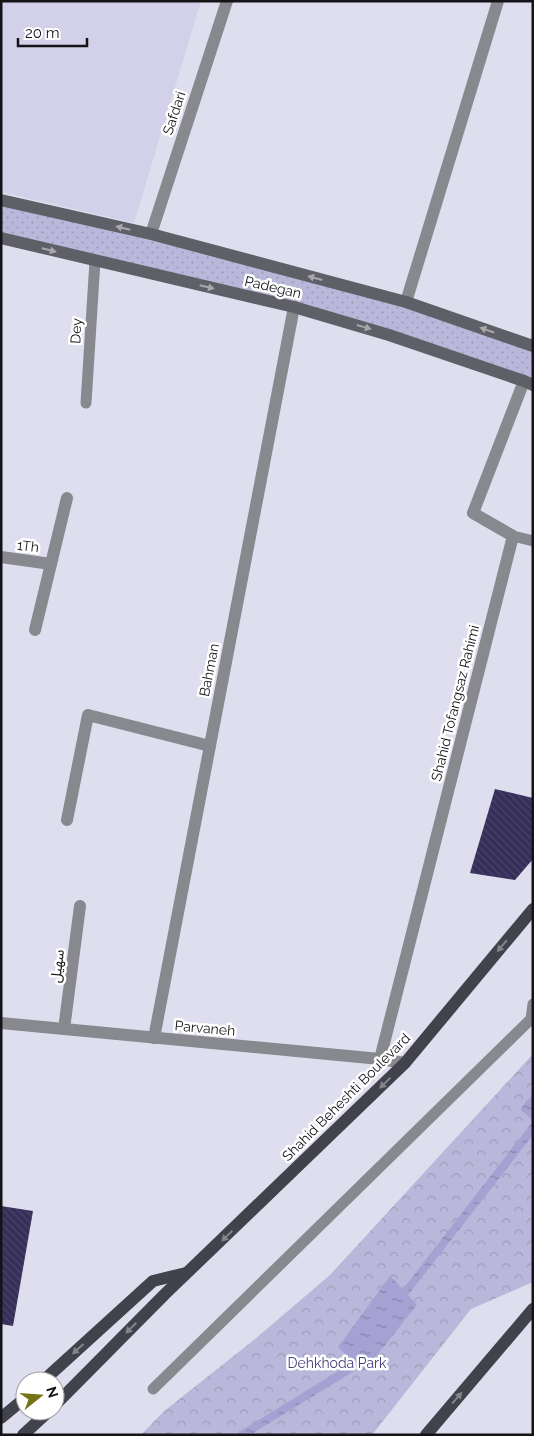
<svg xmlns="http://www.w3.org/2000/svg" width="534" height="1436" font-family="Raleway,'Noto Sans Arabic',sans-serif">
	<defs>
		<pattern id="grass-dots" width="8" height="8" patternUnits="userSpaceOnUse" patternTransform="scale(1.25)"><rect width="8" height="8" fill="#bab8da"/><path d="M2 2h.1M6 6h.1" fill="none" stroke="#9f9dba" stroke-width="1.8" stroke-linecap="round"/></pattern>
		<pattern id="park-crowns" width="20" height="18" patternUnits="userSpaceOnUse" patternTransform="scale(1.25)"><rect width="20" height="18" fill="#bab8da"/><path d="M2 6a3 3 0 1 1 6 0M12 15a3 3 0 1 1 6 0" fill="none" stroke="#9f9dba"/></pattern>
		<pattern id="water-ripples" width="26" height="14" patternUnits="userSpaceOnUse" patternTransform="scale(1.25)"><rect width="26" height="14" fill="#a5a1d3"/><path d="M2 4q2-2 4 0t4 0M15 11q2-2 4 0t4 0" fill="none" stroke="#8582aa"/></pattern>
		<pattern id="building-back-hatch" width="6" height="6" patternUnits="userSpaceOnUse" patternTransform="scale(1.25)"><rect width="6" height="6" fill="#352f59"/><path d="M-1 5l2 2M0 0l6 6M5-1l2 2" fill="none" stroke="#494468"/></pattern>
	</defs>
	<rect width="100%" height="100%" fill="#dfdeef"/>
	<path fill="#d2d1e9" d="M1 1H201L134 223 1 192Z"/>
	<path fill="url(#grass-dots)" d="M1 200 406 302 533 346V385L389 335 1 239Z"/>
	<path fill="url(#park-crowns)" d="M533 1054V1282L471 1309 372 1435H141L163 1412 255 1339 330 1275Z"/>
	<path fill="url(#water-ripples)" d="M533 1094V1135L408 1295 417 1305 366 1369 362 1371 359 1368 250 1435H234L353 1362 338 1347 390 1276 403 1289 533 1121 520 1109Z"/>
	<g fill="url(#building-back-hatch)">
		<path d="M495 789 533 798V859L515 880 470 873Z"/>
		<path d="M1 1206 33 1211 13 1326 1 1324Z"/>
	</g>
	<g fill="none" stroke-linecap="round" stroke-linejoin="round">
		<g stroke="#88888f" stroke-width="11">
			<path d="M86 403 95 261"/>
			<path d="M513 536 533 541"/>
			<path d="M153 1389 531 1019 533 1004"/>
		</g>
		<g stroke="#88888f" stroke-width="12">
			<path d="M151 234 227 1"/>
			<path d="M406 302 498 1"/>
			<path d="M1 557 51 564"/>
			<path d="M35 630 67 498"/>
			<path d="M67 820 88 715 210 746"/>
			<path d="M1 1023 380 1059 405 1063"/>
			<path d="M64 1029 80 906"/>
			<path d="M154 1038 294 307"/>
			<path d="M380 1059 513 536 473 513 524 381"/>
		</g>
		<g stroke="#5f5f68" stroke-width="12">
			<path d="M1 200 151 234 406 302 533 346"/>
			<path d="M1 238 294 307 389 335 524 381 533 385"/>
		</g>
		<g stroke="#42424d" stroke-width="12">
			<path d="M43 1381 153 1281 186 1273"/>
			<path d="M55 1405 165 1294 405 1063 533 909"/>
			<path d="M1 1418 25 1398"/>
			<path d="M23 1435 49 1411"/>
			<path d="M426 1435 533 1309"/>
		</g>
	</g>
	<defs><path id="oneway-solid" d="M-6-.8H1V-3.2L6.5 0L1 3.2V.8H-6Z" transform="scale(1.25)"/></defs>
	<g fill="#a7a7ac">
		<use href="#oneway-solid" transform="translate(123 228) rotate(-167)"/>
		<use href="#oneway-solid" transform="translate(49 250) rotate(14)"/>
		<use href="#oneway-solid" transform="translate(315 278) rotate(-165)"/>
		<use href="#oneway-solid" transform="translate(207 287) rotate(13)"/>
		<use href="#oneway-solid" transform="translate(364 327) rotate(16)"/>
		<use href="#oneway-solid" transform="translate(487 330) rotate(-161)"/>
	</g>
	<g fill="#84848b">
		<use href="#oneway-solid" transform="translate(502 946) rotate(130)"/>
		<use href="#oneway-solid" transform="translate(385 1083) rotate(136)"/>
		<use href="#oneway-solid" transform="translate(227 1236) rotate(136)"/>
		<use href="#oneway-solid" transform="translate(131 1328) rotate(135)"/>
		<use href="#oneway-solid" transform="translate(78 1349) rotate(138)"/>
		<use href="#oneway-solid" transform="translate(457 1398) rotate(-49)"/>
	</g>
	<g text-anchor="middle" stroke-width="5" stroke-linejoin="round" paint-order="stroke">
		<g font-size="14" fill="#131318" stroke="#fff">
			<text transform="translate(174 113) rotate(-72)" y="5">Safdari</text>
			<text transform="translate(273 287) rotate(13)" y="5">Padegan</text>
			<text transform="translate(76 331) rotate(-87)" y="5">Dey</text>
			<text transform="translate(28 546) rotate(7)" y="5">1Th</text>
			<text transform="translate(209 670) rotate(-79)" y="5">Bahman</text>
			<text transform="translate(455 703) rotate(-76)" y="5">Shahid Tofangsaz Rahimi</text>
			<text transform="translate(57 966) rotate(-83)" y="5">سهیل</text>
			<text transform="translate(205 1028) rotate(5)" y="5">Parvaneh</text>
			<text transform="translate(346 1097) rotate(-45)" y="5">Shahid Beheshti Boulevard</text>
		</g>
		<g font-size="14" fill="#483e7d" stroke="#fff">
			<text x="337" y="1368">Dehkhoda Park</text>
		</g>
	</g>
	<rect width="534" height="1436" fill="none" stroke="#131318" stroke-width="5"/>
	<g transform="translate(40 1396) rotate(73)"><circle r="24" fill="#ffffff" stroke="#a1a1a3"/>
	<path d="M0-4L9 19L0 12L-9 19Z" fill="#757316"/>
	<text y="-8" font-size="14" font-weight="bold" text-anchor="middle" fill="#131318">N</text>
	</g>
	<path d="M18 38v8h69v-8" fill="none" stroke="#131318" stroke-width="2.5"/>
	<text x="25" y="38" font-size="15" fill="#131318" stroke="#ffffff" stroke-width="4" paint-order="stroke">20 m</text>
</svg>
